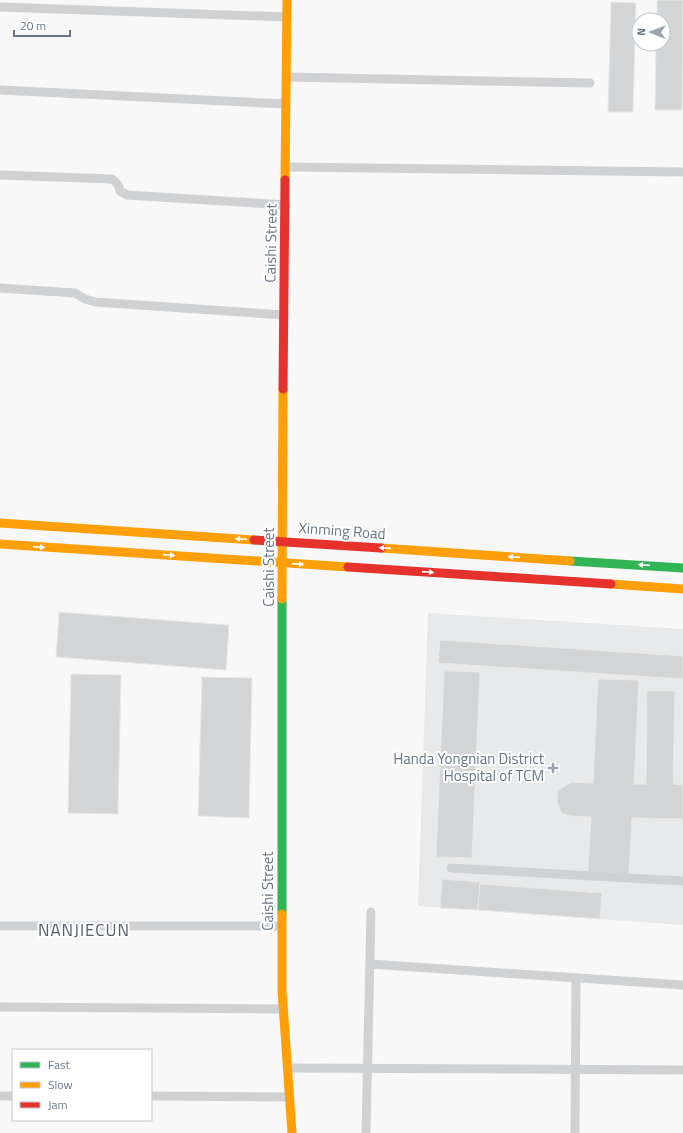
<svg xmlns="http://www.w3.org/2000/svg" width="683" height="1133" font-family="'Titillium Web',sans-serif">
	<rect width="100%" height="100%" fill="#f8f8f8"/>
	<path fill="#e8e9ea" d="M428 613 683 629V925L418 906Z"/>
	<g fill="#d3d4d5" stroke="#e8e8e8">
		<path d="M657 0H683L682 110H655L656 44H663V20H657Z"/>
		<path d="M611 2 636 3 633 112H608Z"/>
		<path d="M59 612 229 625 226 670 56 657Z"/>
		<path d="M440 640 683 656V679L438 663Z"/>
		<path d="M444 671 480 672 472 858 436 857Z"/>
		<path d="M71 674 121 675 118 814 68 813Z"/>
		<path d="M202 677 252 678 249 818 198 816Z"/>
		<path d="M598 679 639 680 634 784H646L647 691H675L673 784 683 785V819L632 818 629 874 588 872 591 817 570 816 564 814 561 812 557 802 558 791 571 782 593 783Z"/>
		<path d="M442 879 480 882 478 910 440 908Z"/>
		<path d="M480 884 602 893 600 919 478 910Z"/>
	</g>
	<g fill="none" stroke-linecap="round" stroke-linejoin="round">
		<g stroke="#d0d1d3" stroke-width="9">
			<path d="M0 7 287 17"/>
			<path d="M287 77 590 83"/>
			<path d="M0 90 286 104"/>
			<path d="M286 167 683 172"/>
			<path d="M0 175 112 179C117 183 119 185 120 191L127 195 286 205"/>
			<path d="M0 288 75 293 85 299 95 302 284 315"/>
			<path d="M451 868 683 881"/>
			<path d="M0 926H282"/>
			<path d="M370 964 683 985"/>
			<path d="M0 1007 283 1009"/>
			<path d="M288 1068 683 1070"/>
			<path d="M0 1096H13"/>
			<path d="M151 1096 290 1097"/>
			<path d="M366 1133 371 912"/>
			<path d="M575 1133 576 978"/>
		</g>
		<g stroke="#30b455" stroke-width="9">
			<path d="M570 561 683 568"/>
			<path d="M282 599V914"/>
		</g>
		<g stroke="#ff9f0a" stroke-width="9">
			<path d="M285 180 287 0"/>
			<path d="M0 523 254 540"/>
			<path d="M0 544 348 567"/>
			<path d="M381 548 570 561"/>
			<path d="M611 584 683 589"/>
			<path d="M282 599 283 389"/>
			<path d="M282 914V990L292 1133"/>
		</g>
		<g stroke="#e5322d" stroke-width="9">
			<path d="M283 389 285 180"/>
			<path d="M254 540 381 548"/>
			<path d="M348 567 611 584"/>
		</g>
	</g>
	<defs><path id="oneway-solid" d="M-6-.8H1V-3.2L6.5 0L1 3.2V.8H-6Z"/></defs>
	<g fill="#fff">
		<use href="#oneway-solid" transform="translate(241 539) rotate(-176)"/>
		<use href="#oneway-solid" transform="translate(39 547) rotate(4)"/>
		<use href="#oneway-solid" transform="translate(385 548) rotate(-176)"/>
		<use href="#oneway-solid" transform="translate(169 555) rotate(4)"/>
		<use href="#oneway-solid" transform="translate(514 557) rotate(-176)"/>
		<use href="#oneway-solid" transform="translate(298 564) rotate(4)"/>
		<use href="#oneway-solid" transform="translate(644 565) rotate(-176)"/>
		<use href="#oneway-solid" transform="translate(428 572) rotate(4)"/>
	</g>
	<path fill="#9aa3af" stroke="#fff" stroke-width="1.5" d="M551 762h4v4h4v4h-4v4h-4v-4h-4v-4h4z"/>
	<g text-anchor="middle" stroke-width="4" stroke-linejoin="round" paint-order="stroke">
		<g font-size="15" fill="#687588" stroke="#fff">
			<text transform="translate(271 243) rotate(-89)" y="5">Caishi Street</text>
			<text transform="translate(342 531) rotate(4)" y="5">Xinming Road</text>
			<text transform="translate(269 567) rotate(-90)" y="5">Caishi Street</text>
			<text transform="translate(268 891) rotate(-90)" y="5">Caishi Street</text>
		</g>
		<g font-size="15" fill="#687588" stroke="#fff" text-anchor="end">
			<text x="544" y="764">Handa Yongnian District<tspan x="544" dy="17">Hospital of TCM</tspan></text>
		</g>
		<g font-size="17" letter-spacing="1" fill="#56606d" stroke="#fff">
			<text x="84" y="936">NANJIECUN</text>
		</g>
	</g>
	<rect x="12" y="1049" width="140" height="72" fill="#ffffff" stroke="#c3c8cf"/>
	<rect x="20" y="1062" width="20" height="6" fill="#30b455" stroke="#c3c8cf"/>
	<text x="48" y="1069" font-size="12" fill="#687588">Fast</text>
	<rect x="20" y="1082" width="20" height="6" fill="#ff9f0a" stroke="#c3c8cf"/>
	<text x="48" y="1089" font-size="12" fill="#687588">Slow</text>
	<rect x="20" y="1102" width="20" height="6" fill="#e5322d" stroke="#c3c8cf"/>
	<text x="48" y="1109" font-size="12" fill="#687588">Jam</text>
	<g transform="translate(651 32) rotate(271)"><circle r="19" fill="#ffffff" stroke="#c3c8cf"/>
	<path d="M0-3L7 15L0 10L-7 15Z" fill="#9aa3af"/>
	<text y="-6" font-size="11" font-weight="bold" text-anchor="middle" fill="#687588">N</text>
	</g>
	<path d="M14 30v6h56v-6" fill="none" stroke="#687588" stroke-width="2"/>
	<text x="20" y="30" font-size="12" fill="#687588" stroke="#ffffff" stroke-width="3" paint-order="stroke">20 m</text>
</svg>
